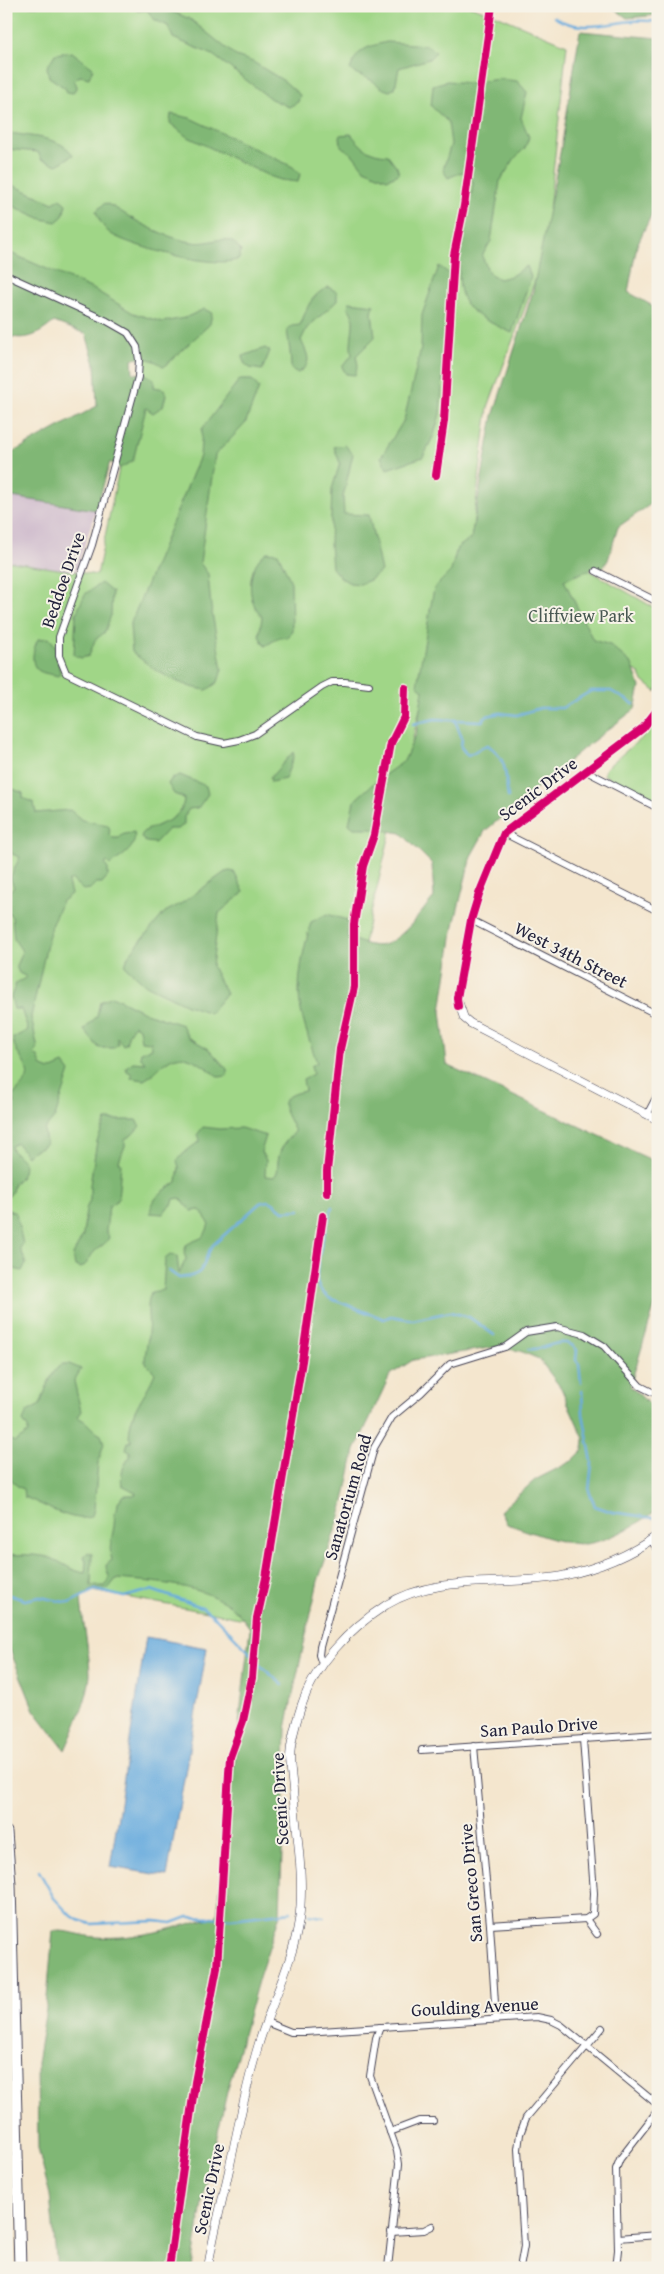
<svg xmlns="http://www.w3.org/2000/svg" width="664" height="2274" font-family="'Gentium Book Plus',serif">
	<rect width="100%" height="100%" fill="#f7f3e8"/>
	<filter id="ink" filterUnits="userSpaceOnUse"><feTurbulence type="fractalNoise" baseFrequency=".02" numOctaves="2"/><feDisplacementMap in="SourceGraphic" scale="10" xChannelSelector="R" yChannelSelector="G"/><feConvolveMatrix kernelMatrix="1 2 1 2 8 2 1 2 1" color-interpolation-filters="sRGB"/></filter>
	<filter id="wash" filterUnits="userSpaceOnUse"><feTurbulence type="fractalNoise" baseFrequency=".0096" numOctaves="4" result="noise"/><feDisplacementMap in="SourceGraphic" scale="20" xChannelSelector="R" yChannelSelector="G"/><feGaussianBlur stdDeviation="1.12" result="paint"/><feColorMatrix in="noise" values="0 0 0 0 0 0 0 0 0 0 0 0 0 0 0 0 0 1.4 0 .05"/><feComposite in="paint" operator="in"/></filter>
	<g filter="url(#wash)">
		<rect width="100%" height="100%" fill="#f4e6ce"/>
		<path fill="#d0bdce" d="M6 496 96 510 76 571 6 561Z"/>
		<g fill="#a0d687" stroke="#617c61">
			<path d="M6 6H470L501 17 567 45 544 256 488 407 466 582 423 696 365 938 261 1622 6 1575V561L97 575 125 440 143 381 144 353 6 267Z"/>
			<path d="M549 547 658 610V689L656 692 643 681 638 672 534 612Z"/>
			<path d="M658 724V802L604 775 606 768Z"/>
		</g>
		<g fill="#80b774" stroke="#516c58">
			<path d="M131 6H159L190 19 236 56 253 62 284 81 300 95 298 102 289 107 271 99 213 55 173 38 168 26 155 20 147 10 138 11Z"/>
			<path d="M611 6H658V15L627 18Z"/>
			<path d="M580 31 658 38V201L637 245 628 292 658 309V499L618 527 608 560 599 574 592 569 564 580 593 640 610 645 632 664 640 687 635 709 584 748 485 831 471 856 454 925 441 1011 447 1065 658 1163V1295L630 1386 658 1412V1509C641 1523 604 1544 582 1544 560 1544 528 1531 507 1524L500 1511 535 1480 572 1461 583 1450 584 1439 561 1388 539 1359 520 1351 496 1347 413 1360 390 1375 355 1450 342 1510 318 1581 292 1698 286 1729 280 1914 259 1977 227 2092 202 2203 192 2268H57L50 2195 38 2149 37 2063 46 2009 53 1931C68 1930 81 1936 96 1937 138 1940 177 1927 217 1916L250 1628C245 1622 241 1615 235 1610 204 1584 155 1582 116 1579L108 1589H94L81 1596C82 1622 89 1647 90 1673 90 1694 74 1730 65 1750L34 1710 6 1640V1554C21 1556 36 1553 51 1558 63 1563 72 1571 85 1573L86 1562 84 1556 88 1552 92 1554 91 1586H104C114 1575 106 1575 106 1565L112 1560C106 1544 117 1530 114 1513L117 1510 118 1503 123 1495H136L135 1492 122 1485C120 1475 123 1465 130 1457V1451L126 1449 128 1442H132L129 1437C130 1408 145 1398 155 1373L145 1362C145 1351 148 1343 148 1333 150 1317 145 1309 151 1292L163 1290 165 1259 170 1255 177 1256 179 1273 186 1259 184 1253 186 1245C201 1236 204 1242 209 1223L200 1210 192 1211 180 1198 174 1199 172 1205 168 1207 163 1214 150 1213C152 1196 164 1191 177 1182L179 1167 177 1161C181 1155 194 1144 200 1142V1139L197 1135 203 1127 219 1129 241 1128 266 1136 261 1152 266 1160 265 1176 274 1177C279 1171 277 1168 278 1161 280 1147 286 1140 295 1132 287 1112 270 1097 305 1091L303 1079 313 1074 311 1066 317 1063C310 1041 299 1015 299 992 299 968 305 945 311 922L327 914 347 920 348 938C358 941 372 948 383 945 404 938 420 913 434 897L432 864 401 833 371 828H354L349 824 354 801 376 781 404 761 416 734 423 690 417 685 434 588 451 571 457 548 471 538 493 416 533 291 562 143Z"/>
			<path d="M387 42 426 45 436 52 429 59 399 68 395 88 390 91C380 89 377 83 369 79 362 76 356 74 350 70 357 49 366 47 387 42Z"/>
			<path d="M72 52 93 68 89 78 80 76 74 80 77 86 73 93 67 92 65 88 49 77 47 67 55 54Z"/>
			<path d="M500 79 517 81 527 92 521 118 529 137 525 148 515 158 500 181 491 241 482 256 489 273 499 279 511 276 527 266 531 277 512 333C498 326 483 320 471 310 444 286 471 215 473 182L462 172 448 178 443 170 451 144 448 122 431 106 433 85 447 81 468 83Z"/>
			<path d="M171 114 190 118 293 167 300 174 298 182 281 180 269 176 186 136 170 123Z"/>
			<path d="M6 132C27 137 61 136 73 155L57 165 41 159 38 152 6 149Z"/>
			<path d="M351 134C362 148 369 154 388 155L397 167 399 174 387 179 364 169 353 155 341 146 340 135Z"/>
			<path d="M6 182 53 203 60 199 66 204 63 216 56 222 42 219 6 203Z"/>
			<path d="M105 203C116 207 125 215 135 220 153 230 172 239 192 242 213 246 227 229 241 251L239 259C218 270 132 247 111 234 104 229 98 219 96 211Z"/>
			<path d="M6 251 95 290 133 313 162 322 185 318 204 309 212 313 210 324 164 367C154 359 145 357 132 359L133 373 145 374 154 379V387L164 389 166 395 163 406 153 413 146 408 133 461 120 468 110 462 96 510 6 496V456L97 406 95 364 86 334 54 322C39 334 30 340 11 337L6 324Z"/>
			<path d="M439 266 451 275 440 414 434 435 423 457 387 469 381 457 404 420 421 348 422 315Z"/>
			<path d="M328 287 337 292V301L307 328 301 340C307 354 314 363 298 373L291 369C291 355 289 344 287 330L292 326 300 325C308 307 309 297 328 287Z"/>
			<path d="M349 302 374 305 372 313 375 337 356 356 358 365 355 375 346 374 342 367 352 355C348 337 359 319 348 308Z"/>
			<path d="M265 348 270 351 262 370 250 368 244 363 243 356Z"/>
			<path d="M239 380H252L259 388 245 424 215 455 200 563 208 574 211 607 222 669 218 682 207 690C179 687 154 670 132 652L130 625 200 456 202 429Z"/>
			<path d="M345 445 353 454 343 497 344 514 369 515 381 571 370 580 360 584 350 583 341 578 332 568 330 544 332 489 340 463 334 447Z"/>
			<path d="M267 552 278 553 291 582 292 630 288 638 280 637 265 646 259 636 262 617C259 612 253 605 252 599 248 582 252 562 267 552Z"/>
			<path d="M101 583 112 592 111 615 105 632 95 640 89 656 81 658 74 655 76 614 85 594Z"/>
			<path d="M49 638 55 645 60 674 58 676C52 674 43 674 38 670 29 663 34 647 38 639Z"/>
			<path d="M293 752 294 756 285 779 271 782 270 778Z"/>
			<path d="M180 775 206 786 208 794 198 808 189 809 184 817V825L177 829H168L155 843 146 842 141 838 143 832C159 823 183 821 184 798L174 794 168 784 172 778Z"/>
			<path d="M13 789 23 793V798L34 803 36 813 70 810 82 820 108 825 110 830 109 834 113 838H119L121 835 134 832C138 848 122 856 110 865L107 862 105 865 108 869V876L102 883H96L90 889 83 890 71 879 68 882 71 894 62 901 51 926 31 1017 38 1049 34 1054 38 1057 42 1067 50 1070 64 1064 70 1072 55 1117 44 1130 46 1143C40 1150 32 1149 27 1156L17 1143 11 1146 12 1150 24 1162C24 1173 22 1178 14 1183L12 1192 9 1196H6V1113L7 1106 11 1103H15L13 1097C16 1090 25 1085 27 1078 31 1066 13 1052 13 1038L28 1030 21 1009H14L11 997 16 983 27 977 19 973 16 966 22 951 14 939 12 917 6 909V894L14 887 10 878 20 857 12 854 6 842V792Z"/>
			<path d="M230 871 234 872 244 892 219 913 212 966 226 994 210 1013 187 1005 146 985 125 966 128 956 165 912 182 903 225 872Z"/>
			<path d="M112 996 146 1013 182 1025 188 1037 209 1049 227 1069V1076L219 1077C206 1068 186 1049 169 1060 160 1065 154 1075 144 1080L131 1078 132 1074 127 1071 126 1067 133 1062 145 1063 140 1057 141 1052 152 1048 151 1042 141 1041 139 1028 134 1025 129 1033 126 1044 123 1045 117 1037 118 1044 114 1048H99L84 1030 97 1016 100 1002Z"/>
			<path d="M106 1120H136L140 1126 132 1135 125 1139V1146L119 1161 121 1164 118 1200 109 1206 106 1231 109 1237C106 1245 100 1246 94 1252 89 1258 88 1264 81 1268L75 1266 73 1255 83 1235 86 1209 90 1200V1185L97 1141Z"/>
			<path d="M6 1209 16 1213 23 1244 20 1248 26 1263 22 1271 11 1268 6 1261Z"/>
			<path d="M63 1364H69L81 1369 74 1381 81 1411 77 1417C88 1421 91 1430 101 1435L104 1443 98 1463 94 1509 92 1516C74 1525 42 1503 24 1497L23 1489C2 1480 6 1458 6 1438L15 1442 28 1433V1428L23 1421 27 1412 40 1405C45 1393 50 1370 63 1364Z"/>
		</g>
		<path fill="#69acde" stroke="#46678c" d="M146 1637 207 1648 167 1876 110 1867Z"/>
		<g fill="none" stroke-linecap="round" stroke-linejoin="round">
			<g stroke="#69acde" stroke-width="2.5">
				<path d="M554 17C587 38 623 15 658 22"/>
				<path d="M455 720 482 721 487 716 500 713 517 715 540 708H562L591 691H611L634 704"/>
				<path d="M413 724 435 719 455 720 462 738 461 747 467 755C475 753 480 747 488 745 510 763 504 773 508 797"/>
				<path d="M332 1207C326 1230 315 1258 317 1282 318 1289 324 1294 329 1298L384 1319 391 1316 413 1320 450 1312 469 1317 494 1335"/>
				<path d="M169 1271 179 1278C211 1274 198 1266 213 1245L260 1203C271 1198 274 1204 283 1211L300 1210"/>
				<path d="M528 1349C543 1352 564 1333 577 1350L576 1360 579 1364 581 1383"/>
				<path d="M582 1391 583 1414 592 1462 589 1491 595 1506 612 1512 653 1518"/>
				<path d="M6 1594 25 1600 40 1597 69 1603 95 1590 124 1597 151 1590 202 1607 216 1618 251 1654"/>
				<path d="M256 1662 283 1685"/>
				<path d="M39 1871 54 1898 69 1914 78 1920 91 1924 155 1921 172 1923 188 1917 231 1919 291 1912"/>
				<path d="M309 1915 324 1917"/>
			</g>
		</g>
	</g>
	<g filter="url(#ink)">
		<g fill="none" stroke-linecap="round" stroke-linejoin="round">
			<defs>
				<g id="minor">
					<path d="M6 275 107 321 128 333 137 347 139 360 138 377 92 545 59 637V656L66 673 197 737 224 743 239 740 255 734 322 687 332 682H345L369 685"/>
					<path d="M596 571 658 602"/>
					<path d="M586 771 658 808"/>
					<path d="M504 833 658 911"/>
					<path d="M471 920 658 1015"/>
					<path d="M648 1113 658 1094"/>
					<path d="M651 1540 658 1550"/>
					<path d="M322 1664 319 1655 320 1647 374 1448 392 1417 421 1393 450 1364 505 1347 526 1332 557 1327 584 1334 604 1346 640 1386 658 1395"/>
					<path d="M474 1746 490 1925 496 2019"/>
					<path d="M422 1750 658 1734"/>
					<path d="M586 1919 597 1934"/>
					<path d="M490 1925 586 1919 593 1914 594 1893 583 1739"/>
					<path d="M266 2022 291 2032H305L537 2017 551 2020 561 2025 658 2105"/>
					<path d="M380 2027 376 2038 370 2076 397 2151 399 2164 388 2268"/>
					<path d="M390 2132 419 2121H433"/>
					<path d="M391 2232 424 2230 432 2226"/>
					<path d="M618 2238 658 2235"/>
					<path d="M520 2268 524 2246 518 2149 520 2134 526 2118 602 2028"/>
					<path d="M616 2268 618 2250 616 2169 620 2159 658 2110"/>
				</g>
				<g id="tertiary">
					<path d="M658 709 643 728 504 833 479 894 471 920 457 998 464 1018 470 1023 658 1120"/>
					<path d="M208 2268C213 2235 222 2202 229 2170 238 2128 246 2085 259 2043 271 2003 293 1962 299 1920 305 1878 296 1832 293 1790 292 1779 290 1767 290 1756 291 1739 296 1722 301 1707 315 1664 349 1629 386 1605 438 1573 504 1587 562 1576 596 1569 629 1556 658 1535"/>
				</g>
				<path id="motorway" d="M6 1832 10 1885 20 2268"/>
			</defs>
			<use href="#minor" stroke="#423f51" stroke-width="8"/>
			<use href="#tertiary" stroke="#423f51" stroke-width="9"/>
			<use href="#motorway" stroke="#423f51" stroke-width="13"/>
			<use href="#minor" stroke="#fff" stroke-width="6"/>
			<use href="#tertiary" stroke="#fff" stroke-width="8"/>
			<use href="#motorway" stroke="#fff" stroke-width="11"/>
			<defs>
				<g id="cycleway">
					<path d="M436 475 444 421 454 255 464 206 492 6"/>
					<path d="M458 1006 457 998 471 920 479 894 504 833 643 728 658 709"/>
					<path d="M327 1193V1171L340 1049 354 987V924L363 866 374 835 391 743 404 717 405 688"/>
					<path d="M169 2268 195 2082 217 1968 230 1757 243 1721 252 1678 257 1618 266 1578 302 1361 323 1216"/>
				</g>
			</defs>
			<use href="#cycleway" stroke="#f7f3e8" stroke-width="11"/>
			<use href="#cycleway" stroke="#d6006c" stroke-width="8"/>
		</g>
	</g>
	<g text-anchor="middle" stroke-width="4" stroke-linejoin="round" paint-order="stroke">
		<g font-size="18" fill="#22223b" stroke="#f7f3e8">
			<text transform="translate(63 580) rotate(-71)" y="6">Beddoe Drive</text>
			<text transform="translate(538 789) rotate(-37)" y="6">Scenic Drive</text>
			<text transform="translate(571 955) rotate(27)" y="6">West 34th Street</text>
			<text transform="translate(348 1497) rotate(-74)" y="6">Sanatorium Road</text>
			<text transform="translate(539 1727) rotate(-4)" y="6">San Paulo Drive</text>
			<text transform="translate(280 1799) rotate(-93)" y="6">Scenic Drive</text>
			<text transform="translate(471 1883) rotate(-95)" y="6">San Greco Drive</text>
			<text transform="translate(475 2007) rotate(-3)" y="6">Goulding Avenue</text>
			<text transform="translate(209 2189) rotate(-78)" y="6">Scenic Drive</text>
		</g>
		<g font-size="18" fill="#485852" stroke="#f7f3e8">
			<text x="581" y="622">Cliffview Park</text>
		</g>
	</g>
	<rect width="664" height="2274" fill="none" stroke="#f7f3e8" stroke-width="25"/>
</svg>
